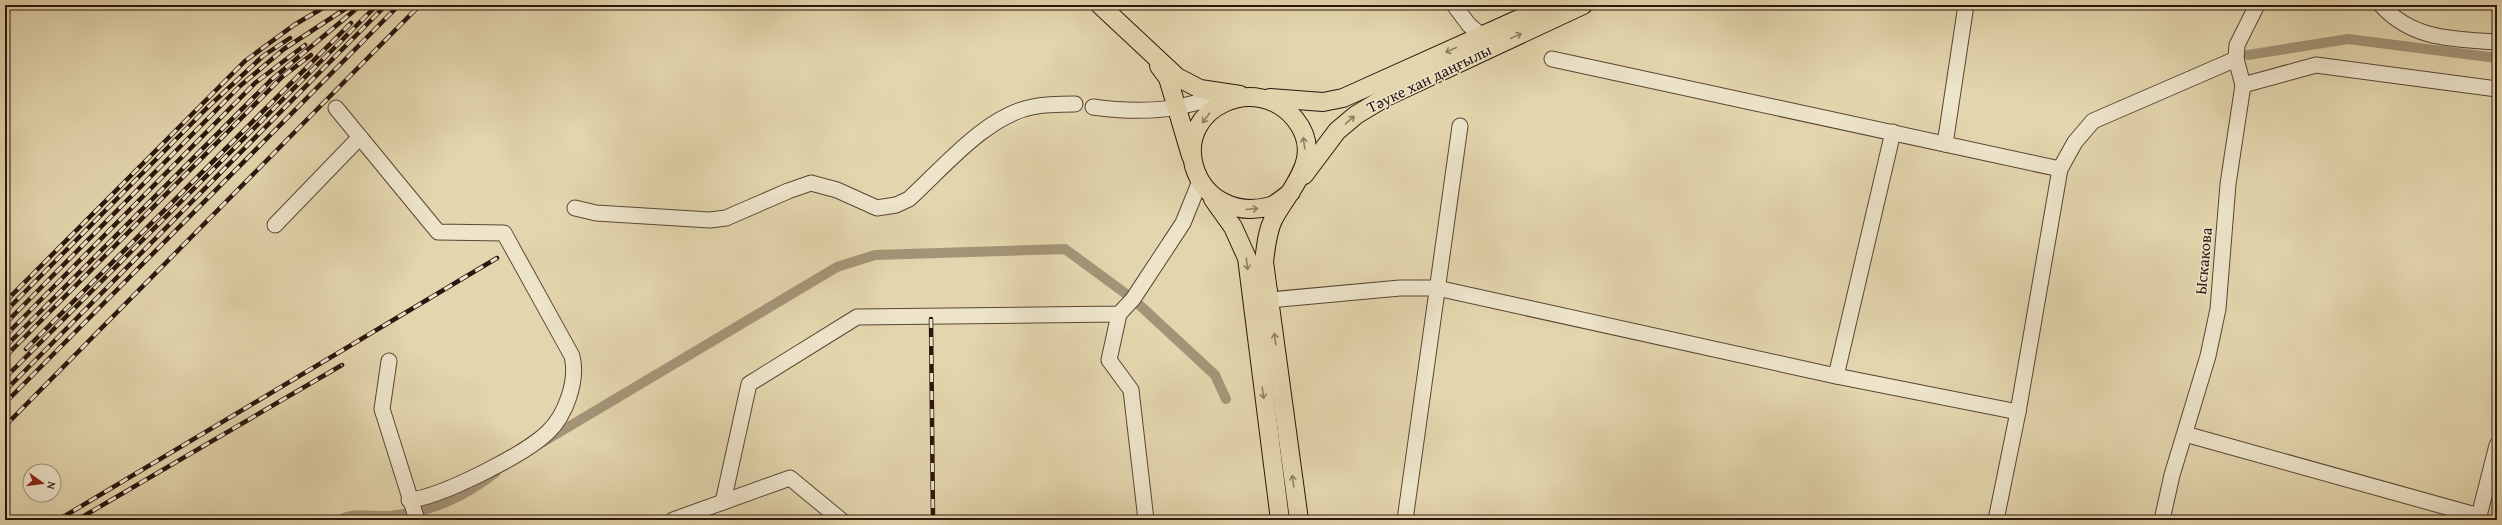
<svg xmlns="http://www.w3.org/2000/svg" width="2502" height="525" font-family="'Gentium Book Plus',serif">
	<rect width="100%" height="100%" fill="#e3d5ad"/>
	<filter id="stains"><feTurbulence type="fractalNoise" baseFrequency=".005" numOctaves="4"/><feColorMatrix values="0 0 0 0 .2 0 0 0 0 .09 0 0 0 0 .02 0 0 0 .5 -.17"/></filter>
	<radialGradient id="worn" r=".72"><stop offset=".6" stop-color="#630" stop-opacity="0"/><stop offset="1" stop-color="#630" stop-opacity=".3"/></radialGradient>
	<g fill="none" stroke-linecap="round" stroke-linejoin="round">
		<g stroke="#a49477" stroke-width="10">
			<path d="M2248 55 2348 39 2497 58"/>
			<path d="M543 442 837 267 875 255 1065 249 1133 299 1215 375 1226 399"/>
			<path d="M340 520C353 512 373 517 389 516 431 512 463 498 496 472"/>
		</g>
		<defs>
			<g id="minor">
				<path d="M1454 5 1469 25 1482 36"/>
				<path d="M2381 5C2413 40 2453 39 2497 42"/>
				<path d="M1552 59 2060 169"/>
				<path d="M2243 85 2316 65 2497 89"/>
				<path d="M1093 107C1121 111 1150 112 1178 107 1196 103 1211 98 1229 99"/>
				<path d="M336 108 438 232 504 233 572 356C578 380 566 415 548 432 526 454 439 498 409 500"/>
				<path d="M1945 144 1966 5"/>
				<path d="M575 208 596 213 710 220 726 218 788 191 811 183 837 190 877 208 896 205 909 199C943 168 986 116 1032 107 1046 104 1060 104 1075 104"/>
				<path d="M275 225 360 137"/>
				<path d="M1269 300 1400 288H1437L1836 376 2018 412"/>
				<path d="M1119 314 1109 360 1131 390 1146 520"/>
				<path d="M389 361 382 409 417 520"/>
				<path d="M1836 376 1893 132"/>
				<path d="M2185 434 2479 516 2478 520"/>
				<path d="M723 502 749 384 857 317 1119 314 1133 299 1183 223 1200 181"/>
				<path d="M2479 516 2497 445"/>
				<path d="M673 520 790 478 841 520"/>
				<path d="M1405 520 1460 126"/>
				<path d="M1996 520 2018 412 2060 169 2075 142 2093 121 2236 59"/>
				<path d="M2162 520 2172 475 2208 356 2218 309 2228 184 2243 85 2236 59 2237 45 2257 5"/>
			</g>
			<g id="major">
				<path d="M1100 5 1177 77 1200 89 1240 95"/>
				<path d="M1159 66 1168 78 1191 156"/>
				<path d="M1270 98 1323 102 1343 98 1550 5"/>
				<path d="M1304 175 1337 131 1356 115 1386 97 1583 5"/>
				<path d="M1291 192C1285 197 1278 203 1271 206 1237 216 1204 200 1194 166 1178 107 1257 72 1295 119 1325 156 1291 187 1274 218 1267 231 1266 247 1264 262L1299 520"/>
				<path d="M1213 199 1233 227 1247 258 1280 520"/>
			</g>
		</defs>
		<use href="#minor" stroke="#594635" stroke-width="17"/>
		<use href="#major" stroke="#2b160d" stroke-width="20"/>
		<use href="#minor" stroke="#ede4ca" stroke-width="15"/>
		<use href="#major" stroke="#e3d5ad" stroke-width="18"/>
		<defs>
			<g id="rail">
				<path d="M5 302 245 61 294 25 328 5"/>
				<path d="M5 312 206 109 263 56 290 38"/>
				<path d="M931 319 933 520"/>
				<path d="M5 324 240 86 284 49 351 5"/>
				<path d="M5 336 255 83 305 45"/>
				<path d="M5 347 271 80 361 5"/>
				<path d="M26 349 351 23"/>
				<path d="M5 357 282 77 311 55"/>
				<path d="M5 378 377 5"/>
				<path d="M5 391 386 5"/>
				<path d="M5 403 399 5"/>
				<path d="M5 426 420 5"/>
				<path d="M58 520 497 258"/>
				<path d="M77 520 342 365"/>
			</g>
		</defs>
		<use href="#rail" stroke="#2b160d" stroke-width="4.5"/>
		<use href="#rail" stroke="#ede4ca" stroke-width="3" stroke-dasharray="9" stroke-linecap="butt"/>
	</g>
	<defs><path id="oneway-shaft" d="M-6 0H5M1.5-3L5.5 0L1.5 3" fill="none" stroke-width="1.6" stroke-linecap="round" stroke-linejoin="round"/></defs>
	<g stroke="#907f65">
		<use href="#oneway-shaft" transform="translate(1516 36) rotate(-25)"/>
		<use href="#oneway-shaft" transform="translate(1451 50) rotate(156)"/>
		<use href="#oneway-shaft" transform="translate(1206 118) rotate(127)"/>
		<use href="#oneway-shaft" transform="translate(1350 120) rotate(-41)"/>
		<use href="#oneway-shaft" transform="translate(1304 143) rotate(-98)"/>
		<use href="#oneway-shaft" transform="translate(1252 209) rotate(-5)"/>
		<use href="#oneway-shaft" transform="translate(1247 264) rotate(83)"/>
		<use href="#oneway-shaft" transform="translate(1275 339) rotate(-98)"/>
		<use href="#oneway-shaft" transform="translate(1263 393) rotate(82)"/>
		<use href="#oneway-shaft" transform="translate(1293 481) rotate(-98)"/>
	</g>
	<g text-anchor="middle" stroke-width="3" stroke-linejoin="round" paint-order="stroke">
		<g font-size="16" fill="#2b160d" stroke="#ede4ca">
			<text transform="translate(1429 78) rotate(-26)" y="6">Тәуке хан даңғылы</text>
			<text transform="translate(2203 261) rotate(-85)" y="6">Ыскакова</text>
		</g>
	</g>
	<rect width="2502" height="525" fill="none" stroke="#e3d5ad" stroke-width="20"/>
	<rect x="6" y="6" width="2490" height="513" fill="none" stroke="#2b160d" stroke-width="2"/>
	<rect x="10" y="10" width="2482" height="505" fill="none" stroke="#2b160d"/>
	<g transform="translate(42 483) rotate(104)"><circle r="19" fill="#ede4ca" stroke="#9f927e"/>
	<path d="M0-3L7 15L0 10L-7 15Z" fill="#8f2418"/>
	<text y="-6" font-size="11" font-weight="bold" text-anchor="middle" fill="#2b160d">N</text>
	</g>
	<rect width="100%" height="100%" filter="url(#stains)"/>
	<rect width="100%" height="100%" fill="url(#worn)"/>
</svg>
